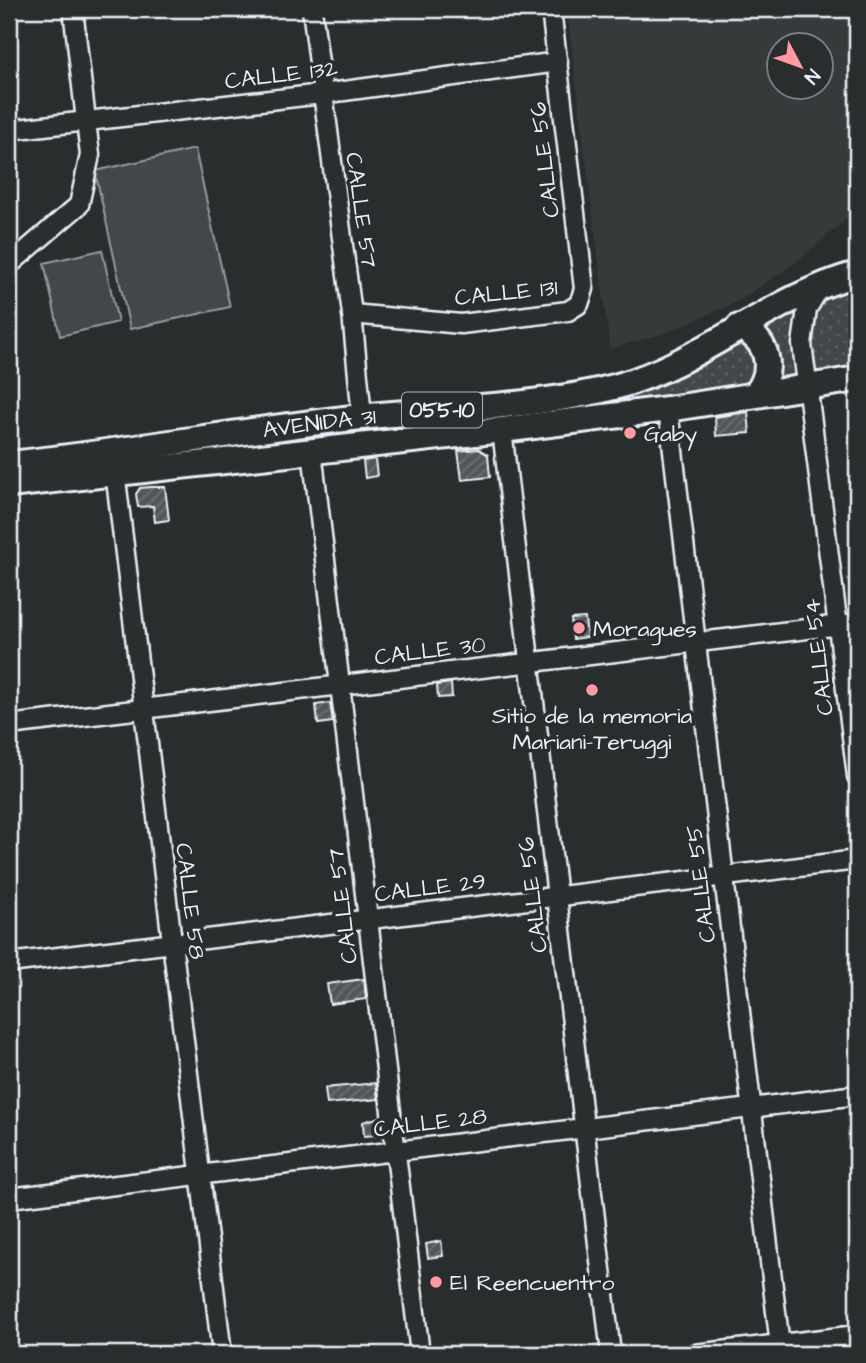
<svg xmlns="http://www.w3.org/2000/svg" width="866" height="1363" font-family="'Architects Daughter',sans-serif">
	<defs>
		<pattern id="grass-dots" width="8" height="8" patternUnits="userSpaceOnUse" patternTransform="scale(1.75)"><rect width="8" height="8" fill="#424648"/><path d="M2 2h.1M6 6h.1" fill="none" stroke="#5d6163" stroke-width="1.8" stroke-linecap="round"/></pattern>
		<pattern id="building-hatch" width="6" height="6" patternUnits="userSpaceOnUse" patternTransform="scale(1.75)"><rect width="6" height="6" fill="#535759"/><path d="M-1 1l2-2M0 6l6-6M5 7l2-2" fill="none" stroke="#6c7072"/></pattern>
	</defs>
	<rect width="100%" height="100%" fill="#2a2d2e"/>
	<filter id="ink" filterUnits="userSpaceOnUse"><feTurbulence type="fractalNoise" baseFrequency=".0143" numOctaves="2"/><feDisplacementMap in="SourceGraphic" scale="14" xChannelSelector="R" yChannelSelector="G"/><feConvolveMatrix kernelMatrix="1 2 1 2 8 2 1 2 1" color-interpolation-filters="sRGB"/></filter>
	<g filter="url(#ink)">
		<path fill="#363a3b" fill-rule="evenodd" d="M567 9H857V210L798 261 737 302 668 332 610 349ZM778 46H820V88H778Z"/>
		<g fill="url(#grass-dots)" stroke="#959ca0" stroke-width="2">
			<path d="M857 283V375L827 379 813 367 810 325 818 298Z"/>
			<path d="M797 309 799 380 770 383 760 326Z"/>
			<path d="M743 335 756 347 755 384 184 457 183 452 567 407Z"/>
		</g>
		<g fill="#424648" stroke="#959ca0" stroke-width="2">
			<path d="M195 149 230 307 130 329 95 171Z"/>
			<path d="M102 250 118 322 60 336 44 263Z"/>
		</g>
		<g fill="url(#building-hatch)" stroke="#e8f1f8" stroke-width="2">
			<path d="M748 412 750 433 716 436 715 417Z"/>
			<path d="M479 449 488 455 490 477 462 480 458 451Z"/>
			<path d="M375 459 377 476 365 478 363 461Z"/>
			<path d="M151 487H165L169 520 155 522 153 506 138 507 136 494 140 488Z"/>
			<path d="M585 618 587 637 573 639 571 619Z"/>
			<path d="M451 683 452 697 438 698 437 685Z"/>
			<path d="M330 703 333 722 318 724 316 705Z"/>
			<path d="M364 979 366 999 330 1004 327 984Z"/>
			<path d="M376 1083 378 1099 327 1104 325 1088Z"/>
			<path d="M380 1117 382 1131 377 1135 364 1136 363 1122Z"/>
			<path d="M441 1241 443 1256 428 1258 426 1244Z"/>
		</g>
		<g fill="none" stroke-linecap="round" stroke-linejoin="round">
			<defs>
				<g id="minor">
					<path d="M312 9 352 314 362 417"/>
					<path d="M9 130 322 94 558 62"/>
					<path d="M9 265 79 205 90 155 73 9"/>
					<path d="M820 287 807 309 802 344 857 776"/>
					<path d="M352 314 461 324 568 311 579 304 584 289 551 9"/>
					<path d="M668 409 781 1354"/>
					<path d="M502 430 611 1354"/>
					<path d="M312 451 420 1354"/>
					<path d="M114 463 222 1354"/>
					<path d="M9 725 857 623"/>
					<path d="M9 963 857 860"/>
					<path d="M9 1198 857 1095"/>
					<path d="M695 1354 857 1335"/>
				</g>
				<g id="highway">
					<path d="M739 327C769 340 775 370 756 394"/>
					<path id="s1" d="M9 464C126 452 243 430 361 417 444 408 537 408 618 386 703 362 771 297 857 274"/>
					<path d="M9 485 502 430 668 409 857 379"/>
				</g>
			</defs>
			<use href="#minor" stroke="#e8f1f8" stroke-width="23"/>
			<use href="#highway" stroke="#e8f1f8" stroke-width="30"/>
			<use href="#minor" stroke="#2a2d2e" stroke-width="18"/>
			<use href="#highway" stroke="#2a2d2e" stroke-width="24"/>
		</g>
	</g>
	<g fill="#ff9aa2" stroke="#2a2d2e" stroke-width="2.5">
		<circle cx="630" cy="433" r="7"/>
		<circle cx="579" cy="628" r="7"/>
		<circle cx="592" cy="690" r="7"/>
		<circle cx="436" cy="1282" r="7"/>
	</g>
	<g text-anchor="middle" stroke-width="7" stroke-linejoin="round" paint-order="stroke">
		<rect fill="#2a2d2e" stroke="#afb6bb" stroke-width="2" x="402" y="392.5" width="80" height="35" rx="5"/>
		<g font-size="21" font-weight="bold" fill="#e8f1f8">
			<text x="442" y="417">055-10</text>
		</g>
		<g font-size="23" fill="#e8f1f8" stroke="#2a2d2e">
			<text transform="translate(281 74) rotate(-7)" y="8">CALLE 132</text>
			<text transform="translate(544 160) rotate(-97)" y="8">CALLE 56</text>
			<text transform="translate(362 210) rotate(82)" y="8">CALLE 57</text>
			<text transform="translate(506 292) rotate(-6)" y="8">CALLE 131</text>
			<text dy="8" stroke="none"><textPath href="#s1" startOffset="313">AVENIDA 31</textPath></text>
			<text transform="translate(430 650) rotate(-7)" y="8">CALLE 30</text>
			<text transform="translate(818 657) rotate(-97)" y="8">CALLE 54</text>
			<text transform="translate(700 884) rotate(-97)" y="8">CALLE 55</text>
			<text transform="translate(430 887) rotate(-7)" y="8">CALLE 29</text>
			<text transform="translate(532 895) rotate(-97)" y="8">CALLE 56</text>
			<text transform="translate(191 901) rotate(83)" y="8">CALLE 58</text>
			<text transform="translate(342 906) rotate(-97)" y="8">CALLE 57</text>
			<text transform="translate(430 1122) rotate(-7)" y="8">CALLE 28</text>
		</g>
		<g font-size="23" fill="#e8f1f8" stroke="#2a2d2e" text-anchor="start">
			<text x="644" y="441">Gaby</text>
			<text x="593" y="636">Moragues</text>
			<text x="592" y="723" text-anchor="middle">Sitio de la memoria<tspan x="592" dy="26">Mariani-Teruggi</tspan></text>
			<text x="450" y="1290">El Reencuentro</text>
		</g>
	</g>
	<rect width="866" height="1363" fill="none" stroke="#2a2d2e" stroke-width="35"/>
	<rect x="18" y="18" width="831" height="1328" fill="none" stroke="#e8f1f8" stroke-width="2.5" filter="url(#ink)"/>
	<g transform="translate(800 66) rotate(131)"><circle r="33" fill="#2a2d2e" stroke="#767b7f" stroke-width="2"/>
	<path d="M0-5L12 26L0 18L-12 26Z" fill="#ff9aa2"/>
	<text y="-10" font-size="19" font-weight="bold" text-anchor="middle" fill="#e8f1f8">N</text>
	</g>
</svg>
